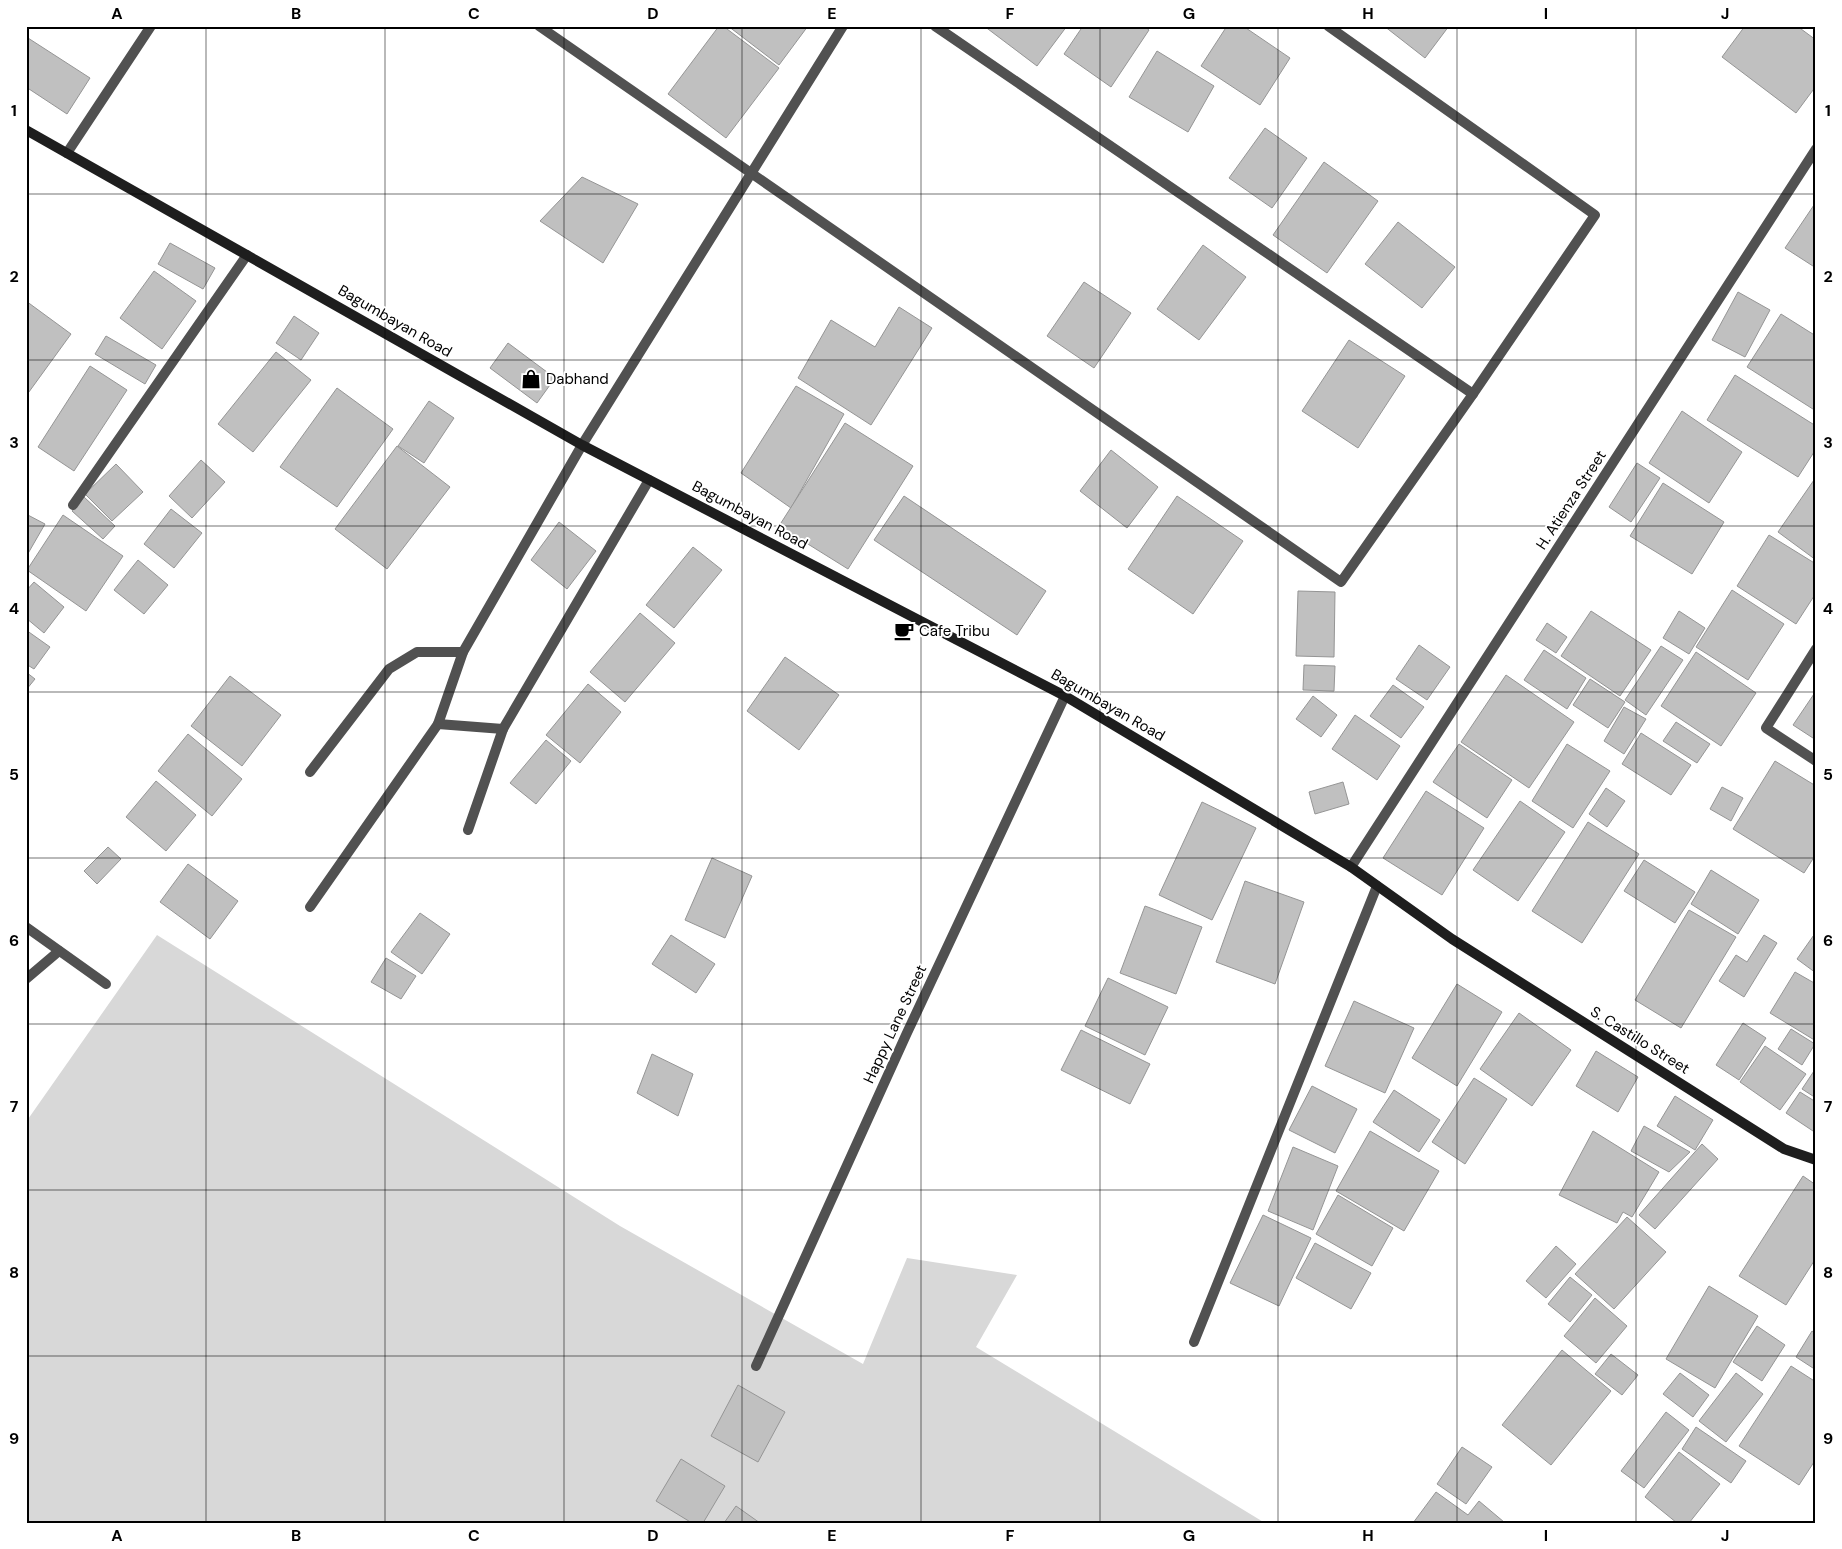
<svg xmlns="http://www.w3.org/2000/svg" width="1842" height="1549" font-family="'DM Sans',sans-serif">
	<rect width="100%" height="100%" fill="#fff"/>
	<path fill="#d8d8d8" d="M157 935 620 1226 863 1364 907 1258 1017 1275 976 1347 1265 1523H26V1122Z"/>
	<g fill="#c0c0c0" stroke="#959595">
		<path d="M719 26H723L779 68 726 138 668 94Z"/>
		<path d="M728 26H808L779 65Z"/>
		<path d="M984 26H1067L1037 66Z"/>
		<path d="M1083 26H1144L1149 30 1111 87 1064 54Z"/>
		<path d="M1227 26H1243L1290 58 1260 105 1201 66Z"/>
		<path d="M1384 26H1449L1425 58Z"/>
		<path d="M1745 26H1797L1816 40V86L1796 113 1722 57Z"/>
		<path d="M28 38 90 78 67 114 26 87Z"/>
		<path d="M1157 51 1214 86 1188 132 1129 97Z"/>
		<path d="M1265 128 1307 158 1272 208 1229 178Z"/>
		<path d="M1324 162 1378 201 1327 273 1273 235Z"/>
		<path d="M582 177 638 204 603 263 540 221Z"/>
		<path d="M1816 202V268L1785 248Z"/>
		<path d="M1398 222 1455 267 1422 308 1365 264Z"/>
		<path d="M170 243 215 268 203 289 158 264Z"/>
		<path d="M1203 245 1246 277 1199 340 1157 309Z"/>
		<path d="M154 271 196 301 162 349 120 318Z"/>
		<path d="M1084 282 1131 313 1094 368 1047 336Z"/>
		<path d="M1738 292 1770 310 1745 357 1712 340Z"/>
		<path d="M26 301 71 334 26 396Z"/>
		<path d="M899 307 932 328 871 425 798 378 831 320 875 347Z"/>
		<path d="M1781 314 1816 336V411L1747 367Z"/>
		<path d="M294 316 319 333 301 360 276 343Z"/>
		<path d="M106 336 156 365 145 384 95 354Z"/>
		<path d="M1349 340 1405 376 1358 448 1302 411Z"/>
		<path d="M508 343 555 378 537 403 490 368Z"/>
		<path d="M276 352 311 380 253 452 218 424Z"/>
		<path d="M90 366 127 390 74 471 38 447Z"/>
		<path d="M1735 375 1816 426V449L1798 477 1707 420Z"/>
		<path d="M796 386 844 414 791 508 741 473Z"/>
		<path d="M337 388 393 429 337 507 280 467Z"/>
		<path d="M429 401 454 418 424 463 398 446Z"/>
		<path d="M1682 411 1742 452 1709 503 1649 463Z"/>
		<path d="M845 423 913 466 848 569 779 526Z"/>
		<path d="M397 446 450 487 387 569 335 529Z"/>
		<path d="M1111 450 1158 487 1127 528 1080 491Z"/>
		<path d="M201 460 225 482 192 518 169 496Z"/>
		<path d="M1637 463 1660 478 1631 522 1609 507Z"/>
		<path d="M116 464 143 492 112 521 85 494Z"/>
		<path d="M1814 480 1816 482V560L1778 532Z"/>
		<path d="M1663 483 1724 522 1692 574 1630 536Z"/>
		<path d="M904 496 1046 591 1017 635 874 540Z"/>
		<path d="M1177 496 1243 541 1193 614 1128 569Z"/>
		<path d="M84 497 115 526 103 539 72 511Z"/>
		<path d="M171 509 202 533 174 568 144 544Z"/>
		<path d="M26 514 45 524 26 557Z"/>
		<path d="M63 515 123 556 86 611 27 570Z"/>
		<path d="M559 522 596 551 567 589 531 560Z"/>
		<path d="M1769 535 1816 564V593L1796 624 1737 586Z"/>
		<path d="M693 547 722 570 674 628 646 605Z"/>
		<path d="M138 560 168 585 144 614 114 590Z"/>
		<path d="M34 582 64 607 44 633 26 618V591Z"/>
		<path d="M1732 590 1784 624 1748 680 1696 647Z"/>
		<path d="M1298 591 1335 592 1334 657 1296 656Z"/>
		<path d="M1591 611 1651 650 1620 696 1561 656Z"/>
		<path d="M1679 611 1705 628 1689 654 1663 638Z"/>
		<path d="M640 613 675 643 625 702 590 672Z"/>
		<path d="M1547 623 1567 637 1556 653 1536 640Z"/>
		<path d="M26 630 50 647 34 669 26 664Z"/>
		<path d="M1419 645 1450 667 1427 700 1396 679Z"/>
		<path d="M1661 646 1683 660 1646 715 1625 700Z"/>
		<path d="M1544 650 1586 678 1567 709 1524 680Z"/>
		<path d="M1696 652 1756 693 1721 746 1661 706Z"/>
		<path d="M785 657 839 695 799 750 747 711Z"/>
		<path d="M1304 665 1335 666 1334 691 1303 690Z"/>
		<path d="M26 672 35 679 26 690Z"/>
		<path d="M1506 675 1574 722 1529 788 1461 742Z"/>
		<path d="M230 676 281 715 242 766 191 726Z"/>
		<path d="M1590 679 1625 702 1608 728 1573 705Z"/>
		<path d="M588 684 621 712 580 763 546 735Z"/>
		<path d="M1393 685 1424 707 1401 738 1370 716Z"/>
		<path d="M1816 691V740L1793 725Z"/>
		<path d="M1313 696 1337 715 1321 737 1296 719Z"/>
		<path d="M1624 707 1646 719 1624 754 1604 741Z"/>
		<path d="M1355 715 1400 746 1377 780 1332 749Z"/>
		<path d="M1676 722 1710 744 1697 763 1663 741Z"/>
		<path d="M1641 733 1691 765 1671 795 1622 764Z"/>
		<path d="M188 734 242 779 212 816 158 771Z"/>
		<path d="M546 740 571 761 536 804 510 783Z"/>
		<path d="M1459 744 1512 780 1487 818 1433 782Z"/>
		<path d="M1567 744 1610 771 1573 828 1532 801Z"/>
		<path d="M1775 761 1816 786V854L1804 873 1733 829Z"/>
		<path d="M156 781 196 815 166 851 126 817Z"/>
		<path d="M1343 782 1349 804 1315 814 1309 792Z"/>
		<path d="M1722 787 1743 798 1731 821 1710 809Z"/>
		<path d="M1606 788 1625 801 1607 827 1589 814Z"/>
		<path d="M1426 791 1484 828 1442 895 1383 858Z"/>
		<path d="M1520 801 1565 832 1518 901 1473 870Z"/>
		<path d="M1202 802 1256 828 1212 920 1159 895Z"/>
		<path d="M1588 822 1639 854 1582 943 1532 911Z"/>
		<path d="M108 847 121 859 97 884 84 871Z"/>
		<path d="M712 858 752 876 725 938 685 920Z"/>
		<path d="M1644 860 1695 892 1675 923 1624 891Z"/>
		<path d="M188 864 238 901 210 939 160 902Z"/>
		<path d="M1711 870 1759 900 1738 934 1691 904Z"/>
		<path d="M1245 881 1304 902 1275 984 1216 962Z"/>
		<path d="M1145 906 1202 927 1176 994 1120 973Z"/>
		<path d="M1689 910 1736 937 1681 1028 1635 1000Z"/>
		<path d="M420 913 450 934 422 974 391 952Z"/>
		<path d="M1816 932V973L1797 959Z"/>
		<path d="M671 935 715 964 696 993 652 964Z"/>
		<path d="M1764 935 1777 943 1744 997 1719 981 1736 955 1747 962Z"/>
		<path d="M386 958 416 976 401 999 371 982Z"/>
		<path d="M1795 972 1816 984V1041L1770 1013Z"/>
		<path d="M1108 978 1168 1007 1145 1055 1085 1026Z"/>
		<path d="M1457 984 1502 1012 1457 1086 1412 1058Z"/>
		<path d="M1354 1001 1414 1028 1385 1093 1325 1066Z"/>
		<path d="M1519 1013 1571 1050 1532 1106 1480 1069Z"/>
		<path d="M1743 1023 1766 1038 1739 1080 1716 1065Z"/>
		<path d="M1791 1029 1815 1044 1802 1065 1778 1049Z"/>
		<path d="M1081 1030 1150 1064 1130 1104 1061 1070Z"/>
		<path d="M1765 1046 1806 1074 1780 1110 1740 1082Z"/>
		<path d="M1596 1051 1638 1077 1618 1112 1576 1086Z"/>
		<path d="M652 1054 693 1074 678 1116 637 1093Z"/>
		<path d="M1816 1068V1098L1802 1089Z"/>
		<path d="M1474 1078 1507 1099 1465 1164 1432 1142Z"/>
		<path d="M1312 1086 1357 1109 1335 1153 1289 1130Z"/>
		<path d="M1394 1090 1440 1120 1419 1152 1373 1122Z"/>
		<path d="M1800 1092 1816 1102V1133L1786 1113Z"/>
		<path d="M1675 1096 1713 1120 1695 1150 1657 1126Z"/>
		<path d="M1644 1126 1690 1152 1669 1172 1631 1151Z"/>
		<path d="M1370 1131 1439 1171 1404 1231 1336 1191Z"/>
		<path d="M1593 1131 1659 1172 1632 1217 1623 1212 1617 1223 1559 1195Z"/>
		<path d="M1702 1144 1718 1159 1655 1229 1639 1215Z"/>
		<path d="M1293 1147 1338 1166 1313 1230 1268 1211Z"/>
		<path d="M1803 1176 1816 1185V1258L1786 1305 1739 1276Z"/>
		<path d="M1338 1195 1393 1228 1372 1266 1316 1234Z"/>
		<path d="M1263 1215 1311 1238 1279 1306 1230 1283Z"/>
		<path d="M1627 1217 1666 1252 1614 1309 1575 1274Z"/>
		<path d="M1315 1243 1371 1273 1351 1309 1296 1278Z"/>
		<path d="M1556 1246 1576 1264 1546 1298 1526 1281Z"/>
		<path d="M1570 1277 1592 1295 1570 1322 1548 1304Z"/>
		<path d="M1709 1286 1758 1316 1715 1388 1666 1359Z"/>
		<path d="M1595 1298 1627 1326 1596 1363 1564 1336Z"/>
		<path d="M1757 1326 1785 1345 1762 1381 1733 1362Z"/>
		<path d="M1812 1331 1816 1334V1370L1796 1357Z"/>
		<path d="M1562 1350 1611 1391 1551 1465 1502 1425Z"/>
		<path d="M1611 1354 1638 1375 1622 1395 1595 1374Z"/>
		<path d="M1791 1366 1816 1382V1459L1799 1485 1739 1446Z"/>
		<path d="M1680 1373 1709 1395 1693 1417 1663 1394Z"/>
		<path d="M1736 1373 1763 1394 1726 1442 1699 1421Z"/>
		<path d="M738 1385 785 1412 758 1462 711 1436Z"/>
		<path d="M1666 1412 1689 1430 1644 1488 1621 1471Z"/>
		<path d="M1696 1427 1746 1461 1731 1483 1682 1449Z"/>
		<path d="M1462 1447 1492 1467 1466 1504 1437 1484Z"/>
		<path d="M1679 1452 1720 1484 1689 1523H1677L1645 1497Z"/>
		<path d="M681 1459 725 1486 703 1523H692L656 1501Z"/>
		<path d="M1436 1492 1468 1515 1479 1501 1504 1522 1413 1523Z"/>
		<path d="M736 1506 760 1523H724Z"/>
	</g>
	<g fill="none" stroke-linecap="round" stroke-linejoin="round">
		<path stroke="#515151" stroke-width="10" d="M310 772 389 669 417 652H463"/>
		<g stroke="#515151" stroke-width="10">
			<path d="M539 26 1341 582 1473 394 1595 215 1328 26"/>
			<path d="M935 26 1473 394"/>
			<path d="M67 153 151 26"/>
			<path d="M73 505 247 255"/>
			<path d="M1816 649 1766 728 1816 761"/>
			<path d="M438 724 463 652 582 445 843 26"/>
			<path d="M468 830 503 729 649 480"/>
			<path d="M1351 867 1816 149"/>
			<path d="M310 907 438 724 503 729"/>
			<path d="M26 927 106 984"/>
			<path d="M26 979 59 951"/>
			<path d="M1194 1342 1377 886"/>
			<path d="M756 1366 906 1035 1065 696"/>
		</g>
		<path stroke="#1e1e1e" stroke-width="10" d="M26 130 582 445 1065 696 1351 867 1452 939 1784 1149 1816 1160"/>
	</g>
	<path fill="none" stroke="#000" stroke-width="1" stroke-opacity="0.55" d="M206 26V1523M385 26V1523M564 26V1523M742 26V1523M921 26V1523M1100 26V1523M1278 26V1523M1457 26V1523M1636 26V1523M26 194H1816M26 360H1816M26 526H1816M26 692H1816M26 858H1816M26 1024H1816M26 1190H1816M26 1356H1816"/>
	<defs>
		<symbol id="shop-bare" viewBox="-9 -9 18 18"><path d="M-5-2.5h2.3a2.7 3.5 0 0 1 5.4 0H5L5.5 6h-11ZM-1.5-2.5h3a1.5 2.3 0 0 0-3 0Z" fill="#000" stroke="#fff" stroke-width="2.5" paint-order="stroke"/></symbol>
		<symbol id="cafe-bare" viewBox="-9 -9 18 18"><path d="M-5.5-4.5H6V0H3Q3 3.5 0 3.5H-2.5Q-5.5 3.5-5.5 0ZM3-3.2v2h1.7v-2ZM-6 4.5H4V6H-6Z" fill="#000" stroke="#fff" stroke-width="2.5" paint-order="stroke"/></symbol>
	</defs>
	<g fill-rule="evenodd">
		<use href="#shop-bare" x="517" y="365" width="28" height="28"/>
		<use href="#cafe-bare" x="890" y="617" width="28" height="28"/>
	</g>
	<g text-anchor="middle" stroke-width="4" stroke-linejoin="round" paint-order="stroke">
		<g font-size="15" fill="#000" stroke="#fff">
			<text transform="translate(395 321) rotate(30)" y="5">Bagumbayan Road</text>
			<text transform="translate(1571 500) rotate(-57)" y="5">H. Atienza Street</text>
			<text transform="translate(750 515) rotate(28)" y="5">Bagumbayan Road</text>
			<text transform="translate(1108 705) rotate(30)" y="5">Bagumbayan Road</text>
			<text transform="translate(895 1024) rotate(-65)" y="5">Happy Lane Street</text>
			<text transform="translate(1640 1040) rotate(32)" y="5">S. Castillo Street</text>
		</g>
		<g font-size="15" fill="#000" stroke="#fff" text-anchor="start">
			<text x="546" y="384">Dabhand</text>
			<text x="919" y="636">Cafe Tribu</text>
		</g>
	</g>
	<rect width="1842" height="1549" fill="none" stroke="#ffffff" stroke-width="55"/>
	<rect x="28" y="28" width="1786" height="1494" fill="none" stroke="#000" stroke-width="2"/>
	<g font-size="16" text-anchor="middle" font-weight="bold" fill="#000">
		<text x="117" y="19">A</text>
		<text x="296" y="19">B</text>
		<text x="474" y="19">C</text>
		<text x="653" y="19">D</text>
		<text x="832" y="19">E</text>
		<text x="1010" y="19">F</text>
		<text x="1189" y="19">G</text>
		<text x="1368" y="19">H</text>
		<text x="1546" y="19">I</text>
		<text x="1725" y="19">J</text>
		<text x="14" y="116">1</text>
		<text x="1828" y="116">1</text>
		<text x="14" y="282">2</text>
		<text x="1828" y="282">2</text>
		<text x="14" y="448">3</text>
		<text x="1828" y="448">3</text>
		<text x="14" y="614">4</text>
		<text x="1828" y="614">4</text>
		<text x="14" y="780">5</text>
		<text x="1828" y="780">5</text>
		<text x="14" y="946">6</text>
		<text x="1828" y="946">6</text>
		<text x="14" y="1112">7</text>
		<text x="1828" y="1112">7</text>
		<text x="14" y="1278">8</text>
		<text x="1828" y="1278">8</text>
		<text x="14" y="1444">9</text>
		<text x="1828" y="1444">9</text>
		<text x="117" y="1541">A</text>
		<text x="296" y="1541">B</text>
		<text x="474" y="1541">C</text>
		<text x="653" y="1541">D</text>
		<text x="832" y="1541">E</text>
		<text x="1010" y="1541">F</text>
		<text x="1189" y="1541">G</text>
		<text x="1368" y="1541">H</text>
		<text x="1546" y="1541">I</text>
		<text x="1725" y="1541">J</text>
	</g>
</svg>
